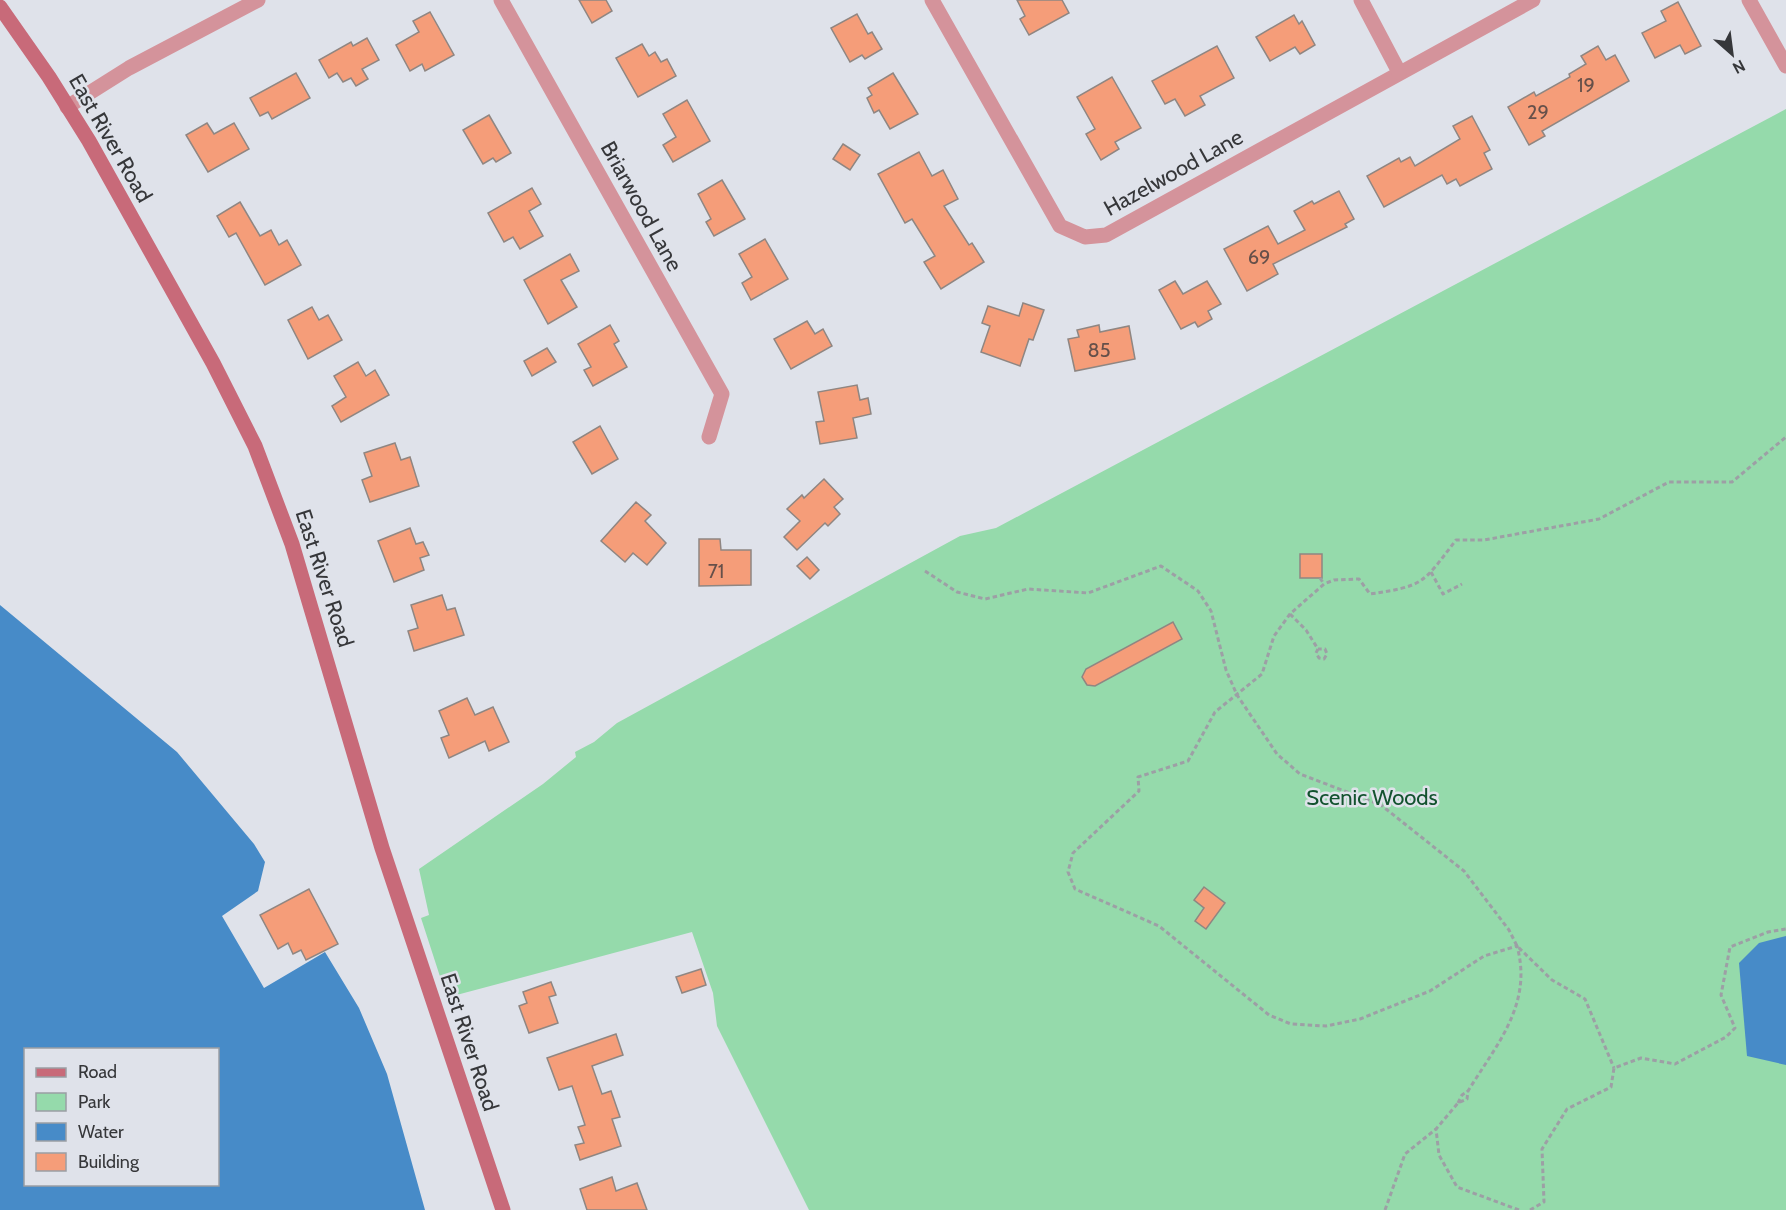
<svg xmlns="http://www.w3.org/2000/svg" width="1786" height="1210" font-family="Cabin,sans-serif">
	<rect width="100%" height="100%" fill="#dfe2ea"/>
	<path fill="#95daab" d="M1786 109V1210H809L717 1026 713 993 692 932 449 997 446 995 421 918 429 915 419 869 543 784 576 757 575 752 594 742 617 723 960 536 996 528Z"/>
	<g fill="#478bc8" fill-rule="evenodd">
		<path d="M0 605 177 752 254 844 265 862 258 891 222 916 264 988 325 952 359 1008 387 1074 425 1210H0ZM26 1050H218V1184H26Z"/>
		<path d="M1786 936V1065L1747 1056 1739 963 1759 943Z"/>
	</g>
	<g fill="#f59d79" stroke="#8f8682" stroke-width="1.5">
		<path d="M579 0H606L612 11 592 23Z"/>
		<path d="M1017 0H1062L1069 13 1029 35 1020 19 1025 16Z"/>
		<path d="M1678 2 1701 46 1685 54 1680 45 1655 58 1642 33 1666 21 1661 11Z"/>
		<path d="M430 12 454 55 425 71 422 64 410 71 396 45 419 32 413 21Z"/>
		<path d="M857 14 868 34 872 32 882 49 865 59 862 55 850 62 831 28Z"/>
		<path d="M1294 15 1299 24 1302 21 1315 45 1300 54 1295 47 1270 61 1256 37Z"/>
		<path d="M367 38 379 60 362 69 368 79 356 86 351 78 343 82 337 73 329 78 319 60 351 42 353 46Z"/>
		<path d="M642 44 649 56 655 52 661 62 667 59 676 76 638 97 616 58Z"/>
		<path d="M1217 46 1234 78 1200 96 1205 105 1185 116 1175 99 1165 104 1152 81Z"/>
		<path d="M1598 46 1606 60 1615 55 1629 81 1542 131 1545 136 1529 145 1508 107 1534 92 1536 96 1570 77 1569 74 1586 64 1581 56Z"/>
		<path d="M296 73 310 98 272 119 268 112 260 116 250 98Z"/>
		<path d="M893 73 918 114 890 129 879 110 874 113 867 98 872 95 868 88Z"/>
		<path d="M1112 77 1141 128 1115 142 1119 149 1101 160 1086 134 1095 129 1077 97Z"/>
		<path d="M687 100 710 141 673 162 663 145 676 137 663 114Z"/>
		<path d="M489 115 511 153 496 162 493 158 483 164 463 130Z"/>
		<path d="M1472 116 1490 150 1484 153 1492 169 1460 186 1456 179 1447 184 1442 175 1384 207 1367 176 1399 158 1401 162 1410 157 1415 166 1460 139 1453 126Z"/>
		<path d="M207 123 214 134 234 123 249 149 208 172 186 135Z"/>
		<path d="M843 144 860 155 850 170 833 159Z"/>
		<path d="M919 152 932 176 943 170 958 199 944 206 969 245 972 243 984 262 941 289 924 262 935 256 912 219 905 223 878 174Z"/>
		<path d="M722 180 745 219 714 236 706 222 711 219 698 194Z"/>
		<path d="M532 188 541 204 529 211 543 236 520 249 513 237 504 242 488 213Z"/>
		<path d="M1339 191 1354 219 1345 224 1347 227 1273 264 1278 274 1247 291 1224 249 1268 226 1278 244 1305 230 1294 211 1312 201 1314 204Z"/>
		<path d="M240 202 260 236 271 230 279 245 287 240 301 265 265 285 236 233 229 237 217 216Z"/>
		<path d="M765 239 788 279 751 300 742 283 752 277 739 254Z"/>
		<path d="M570 254 579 271 561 280 577 307 548 324 524 280Z"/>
		<path d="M1175 281 1183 294 1207 281 1221 304 1208 311 1212 319 1198 327 1195 322 1181 329 1159 290Z"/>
		<path d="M1023 303 1044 310 1033 340 1029 339 1020 366 981 352 990 326 982 323 988 306 1019 316Z"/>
		<path d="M312 307 319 320 328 315 342 340 308 359 288 320Z"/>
		<path d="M807 321 815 334 823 329 832 346 791 369 774 339Z"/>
		<path d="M610 325 619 341 614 344 627 367 593 386 584 370 591 367 578 344Z"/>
		<path d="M1099 325 1100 332 1129 326 1135 359 1075 371 1068 339 1079 337 1077 330Z"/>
		<path d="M547 348 556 362 532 376 524 361Z"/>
		<path d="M358 362 366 376 375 370 389 395 341 422 332 406 346 397 334 376Z"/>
		<path d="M857 385 860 400 868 398 871 414 853 418 857 438 820 444 816 422 824 421 818 392Z"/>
		<path d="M600 426 618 459 592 474 573 442Z"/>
		<path d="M395 443 401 460 410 457 419 486 370 502 362 480 372 476 364 453Z"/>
		<path d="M824 479 843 499 834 507 840 514 828 526 825 523 797 550 784 537 800 521 787 509 802 495 804 498Z"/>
		<path d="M636 502 651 515 645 521 666 543 647 565 633 553 625 562 601 541Z"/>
		<path d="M410 528 416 544 423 542 429 555 420 558 424 570 394 582 378 541Z"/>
		<path d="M699 539H720L721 550H751V585L699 586Z"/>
		<rect x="1300" y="554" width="22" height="24"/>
		<path d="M807 557 819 570 810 579 797 566Z"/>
		<path d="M442 595 447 610 455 608 464 635 414 651 408 631 418 628 411 605Z"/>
		<path d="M1173 622 1182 639 1095 686 1087 685 1082 677 1086 669Z"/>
		<path d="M467 698 475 715 493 707 509 742 489 751 485 741 449 758 441 738 449 735 439 711Z"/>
		<path d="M1204 887 1225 903 1206 929 1195 921 1204 908 1194 900Z"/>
		<path d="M309 889 338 944 306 960 301 950 293 954 288 943 278 949 260 915Z"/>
		<path d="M701 969 706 985 682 993 676 977Z"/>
		<path d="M551 982 556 995 549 997 558 1023 529 1033 519 1006 527 1003 523 992Z"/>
		<path d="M616 1034 623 1055 592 1066 602 1094 611 1091 620 1117 612 1119 621 1146 580 1160 575 1145 584 1143 578 1127 585 1125 572 1086 559 1090 547 1058Z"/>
		<path d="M612 1177 616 1191 637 1183 647 1210H587L580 1189Z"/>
	</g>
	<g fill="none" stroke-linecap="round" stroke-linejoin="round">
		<g stroke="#9d9fa5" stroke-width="3" stroke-dasharray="4.5 3" stroke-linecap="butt">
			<path d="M925 571 957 592 985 599 1028 589 1088 593 1161 566 1198 591 1211 611 1226 670 1237 695 1277 754 1300 774 1381 805 1464 871 1509 930 1517 946 1552 980 1585 999 1614 1068"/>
			<path d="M1431 572 1443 594 1462 584"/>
			<path d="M1320 578 1324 584"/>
			<path d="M1290 614 1306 630 1318 649 1316 653 1319 658 1324 659 1327 654 1325 649H1318"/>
			<path d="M1458 1103 1462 1095 1468 1091"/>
			<path d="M1385 1210 1405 1154 1436 1129"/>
			<path d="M1519 1210 1457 1187 1439 1155 1436 1129 1458 1103 1467 1099 1468 1091C1497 1044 1533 1004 1517 946L1484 956 1430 991 1360 1019 1326 1026 1291 1024 1269 1015 1159 926 1075 889 1068 872 1073 853 1139 791 1138 777 1188 761 1215 712 1262 674 1274 636 1290 614 1324 584 1334 580 1359 579 1370 594C1425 586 1423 583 1456 540H1484L1599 519 1669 482H1732L1786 437"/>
			<path d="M1530 1210 1544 1202 1542 1149 1567 1109 1611 1087 1614 1068 1641 1058 1675 1064 1726 1037 1735 1028 1721 995 1730 947 1768 932 1786 929"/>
		</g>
		<g stroke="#d4939b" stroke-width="15">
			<path d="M501 0 722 394 709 437"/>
			<path d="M932 0 1060 226 1085 237 1106 235 1533 0"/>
			<path d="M1361 0 1399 72"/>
			<path d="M1749 0 1786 66"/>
			<path d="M67 107 129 68 258 0"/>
		</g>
		<path stroke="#c86a79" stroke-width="15" d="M0 7 49 77 89 141 213 363 255 446 292 544 382 848 503 1210"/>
	</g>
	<g text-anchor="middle" stroke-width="5" stroke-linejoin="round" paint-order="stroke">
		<g font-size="20" fill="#66504a">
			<text x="1586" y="92">19</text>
			<text x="1538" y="119">29</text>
			<text x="1259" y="264">69</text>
			<text x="1099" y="357">85</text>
			<text x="716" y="578">71</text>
		</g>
		<g font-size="22" fill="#36373a" stroke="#dfe2ea">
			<text transform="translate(111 138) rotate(60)" y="8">East River Road</text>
			<text transform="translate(1173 172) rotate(-29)" y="8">Hazelwood Lane</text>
			<text transform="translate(642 206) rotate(61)" y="8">Briarwood Lane</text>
			<text transform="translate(325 578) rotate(72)" y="8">East River Road</text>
			<text transform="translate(470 1042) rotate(72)" y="8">East River Road</text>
		</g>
		<g font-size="22" fill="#13532f" stroke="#dfe2ea">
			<text x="1372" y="805">Scenic Woods</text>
		</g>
	</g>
	<rect x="24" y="1048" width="195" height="138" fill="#dfe2ea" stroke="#9b9ea4" stroke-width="1.5"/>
	<rect x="36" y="1068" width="30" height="9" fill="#c86a79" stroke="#9b9ea4" stroke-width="1.5"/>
	<text x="78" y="1078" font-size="18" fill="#36373a">Road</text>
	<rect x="36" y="1093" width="30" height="18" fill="#95daab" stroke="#9b9ea4" stroke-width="1.5"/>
	<text x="78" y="1108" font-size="18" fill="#36373a">Park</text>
	<rect x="36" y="1123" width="30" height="18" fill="#478bc8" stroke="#9b9ea4" stroke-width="1.5"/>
	<text x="78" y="1138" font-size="18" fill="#36373a">Water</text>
	<rect x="36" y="1153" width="30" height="18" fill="#f59d79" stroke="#9b9ea4" stroke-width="1.5"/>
	<text x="78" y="1168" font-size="18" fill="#36373a">Building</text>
	<g transform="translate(1732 54) rotate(152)" stroke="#dfe2ea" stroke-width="4.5" paint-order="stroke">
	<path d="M0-4.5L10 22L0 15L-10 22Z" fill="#36373a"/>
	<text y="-9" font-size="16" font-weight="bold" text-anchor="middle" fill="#36373a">N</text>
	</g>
</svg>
